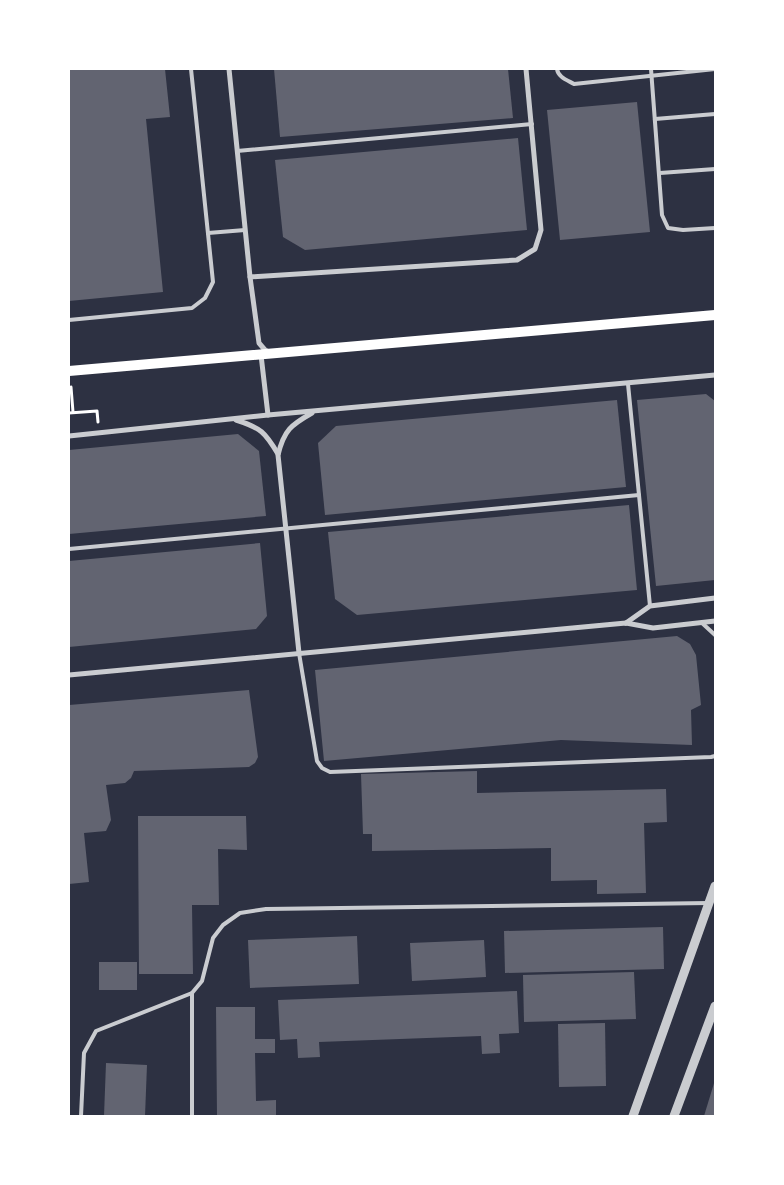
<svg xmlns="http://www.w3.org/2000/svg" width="784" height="1185" font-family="Overpass,sans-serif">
	<rect width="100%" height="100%" fill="#2d3142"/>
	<g fill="#626471">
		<path d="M69 69H165L170 117 146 119 163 292 69 301Z"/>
		<path d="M274 69H508L513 118 280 137Z"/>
		<path d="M637 102 650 232 560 240 547 110Z"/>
		<path d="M518 138 527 230 305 250 283 237 275 160Z"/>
		<path d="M706 394 715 401V580L656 586 637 400Z"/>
		<path d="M617 400 626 487 325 515 318 443 336 426Z"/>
		<path d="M238 434 259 451 266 516 69 534V450Z"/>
		<path d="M629 505 637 590 357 615 335 599 328 532Z"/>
		<path d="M260 543 267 616 256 629 69 647V561Z"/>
		<path d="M677 636 690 644 696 655 701 705 691 710 692 745 561 740 324 761 315 670Z"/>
		<path d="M249 690 258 757 255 763 249 767 134 771 131 778 125 783 106 785 111 820 106 831 84 833 89 882 69 884V705Z"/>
		<path d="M477 771V793L666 789 667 822 644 823 646 893 597 894V880L551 881V848L372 851V834H363L361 774Z"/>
		<path d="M138 816H246L247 850 218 849 219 905H192L193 974H139Z"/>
		<path d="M663 927 664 969 505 973 504 931Z"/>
		<path d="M357 936 359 984 250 988 248 940Z"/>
		<path d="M484 940 486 977 412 981 410 943Z"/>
		<rect x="99" y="962" width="38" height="28"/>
		<path d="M634 972 636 1019 524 1022 523 975Z"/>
		<path d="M517 991 519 1033 499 1034 500 1053 482 1054 481 1036 319 1042 320 1057 298 1058 297 1039 280 1040 278 1000Z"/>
		<path d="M216 1007H255V1039H275V1053H255L256 1101 276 1100V1116H217Z"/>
		<path d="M605 1023 606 1086 559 1087 558 1024Z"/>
		<path d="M106 1063 147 1065 145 1116H104Z"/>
		<path d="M715 1080V1116H704Z"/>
	</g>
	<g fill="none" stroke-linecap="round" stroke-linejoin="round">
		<g stroke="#fff" stroke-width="3">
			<path d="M71 387 73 412"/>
			<path d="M69 413 97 411 98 422"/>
		</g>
		<g stroke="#caccd0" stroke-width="4">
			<path d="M557 69C558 77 567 80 574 84L715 69"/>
			<path d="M651 69 662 215 668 228 683 230 715 228"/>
			<path d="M655 119 715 114"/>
			<path d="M237 151 532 124"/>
			<path d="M660 173 715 169"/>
			<path d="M208 233 245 230"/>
			<path d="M69 320 192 308 205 298 213 282 191 69"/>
			<path d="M628 384 650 606"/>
			<path d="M69 549 639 495"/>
			<path d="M702 623 715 635"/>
			<path d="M299 653 317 761 322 768 330 772 711 757 715 756"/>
			<path d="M81 1116 84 1053 96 1031 192 993"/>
			<path d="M192 1116V993L202 981 213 938 223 925 240 913 266 909 709 903"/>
		</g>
		<g stroke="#caccd0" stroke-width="5">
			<path d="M229 69 250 277 259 343 265 350 269 352"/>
			<path d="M250 277 517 260 535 249 541 230 526 69"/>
			<path d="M261 355 268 415"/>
			<path d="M236 420C261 428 265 432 278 454"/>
			<path d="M69 436 268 415 715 375"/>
			<path d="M626 623 650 606 715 598"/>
			<path d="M299 653 278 455C284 430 291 425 312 413"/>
			<path d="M69 675 626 623 653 628 715 621"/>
		</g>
		<g stroke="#caccd0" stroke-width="9">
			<path d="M633 1116 715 886"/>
			<path d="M674 1116 715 1006"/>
		</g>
		<path stroke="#fff" stroke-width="10" d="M69 371 715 315"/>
	</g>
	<rect width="784" height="1185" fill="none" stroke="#ffffff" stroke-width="140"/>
</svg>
